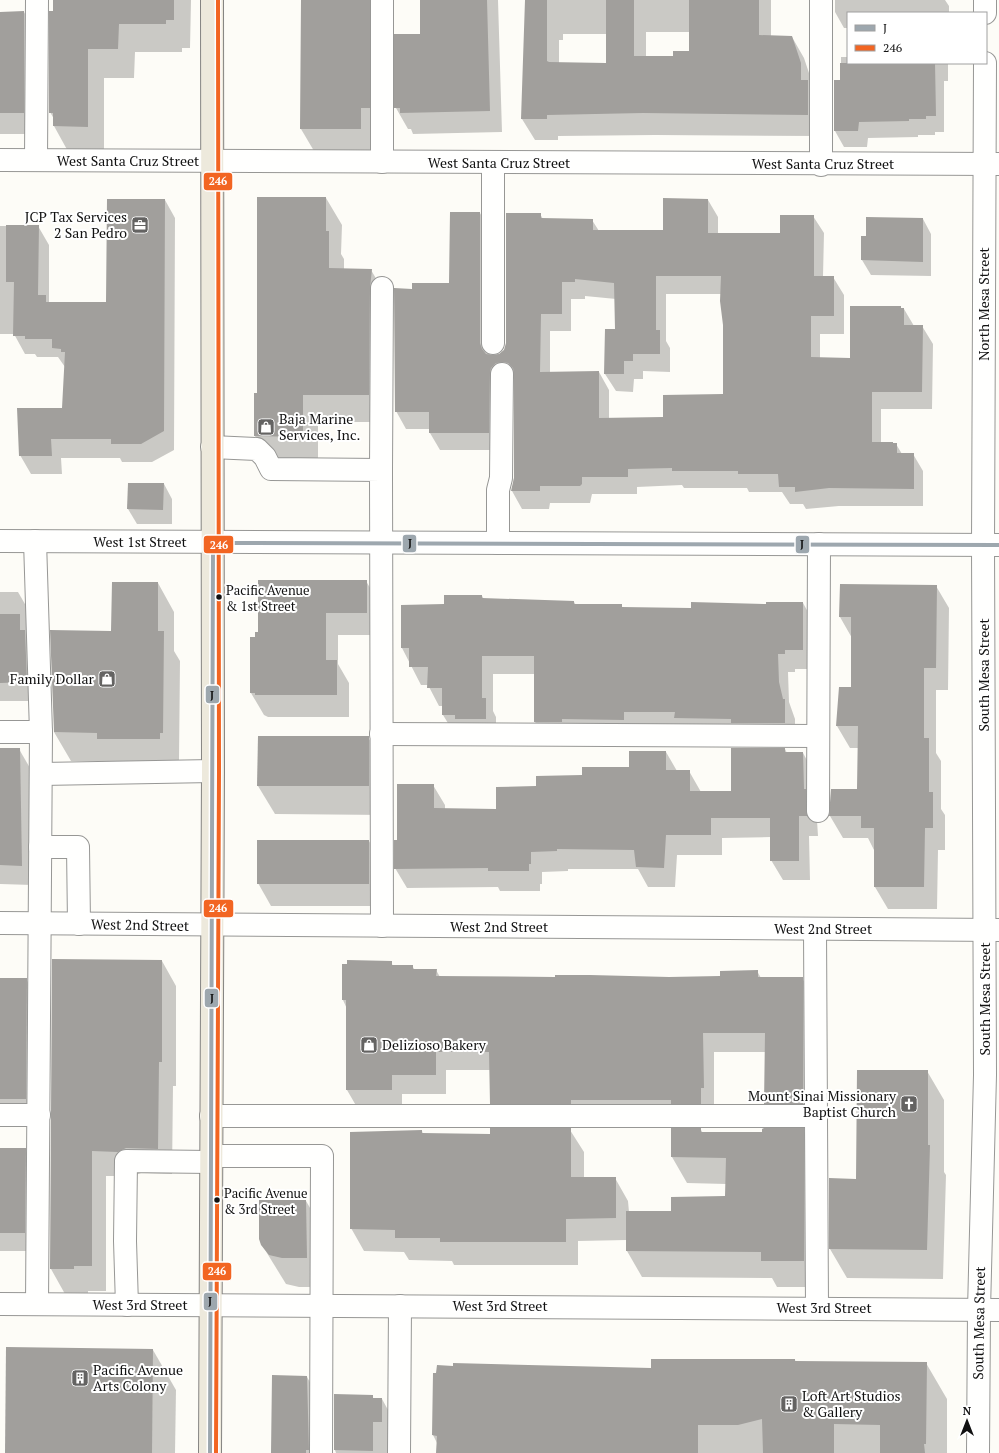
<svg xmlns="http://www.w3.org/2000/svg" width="999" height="1453" font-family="'PT Serif',serif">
	<rect width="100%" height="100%" fill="#fdfcf7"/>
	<g fill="#0003" fill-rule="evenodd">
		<path d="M54 0H191L190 48H182V52H135L134 78H104V155H70L54 126V119L50 112Z"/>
		<path d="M302 0H385L373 151H314L301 129Z"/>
		<path d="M421 0H498L502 132 413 134 411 129H408L396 108 421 35Z"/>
		<path d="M526 0H771V36L792 37 804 58 813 85 820 136 655 135 558 136V140H535L522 119ZM646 32H690V52L674 57H646ZM563 34H607V64L559 63V40H563Z"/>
		<path d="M835 0H945L949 6V13H848V28H844L835 12Z"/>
		<path d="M24 12 36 34 35 134H0V13Z"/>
		<path d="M841 57H848V63H948V81H944V132H935V135H918V137L868 138 867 147H844L835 131 841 81Z"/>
		<path d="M326 198 342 225 341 254 344 259V269L371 270 387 297 384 422H318V464L271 463 255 436V394H258Z"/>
		<path d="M165 200 175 218 174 450 152 462H122L120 458H61L62 474H31L20 455 63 409 65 367 58 357H37L35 354H25L14 334H0V226H38L49 245V303H107Z"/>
		<path d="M708 200 718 217V234H781L813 216 824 233 823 277H833L844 295V334H820V358L851 359 901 309H904L914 326H922L933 344 932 409H881V443L896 444 902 454H913L923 471V506H839L806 509 803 504H790L782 492H749L747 488H684L682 485 637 487V494H592L590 503H550L549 509H522L512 491 514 478 515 379H513L506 381 499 450H440L430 433V429H406L396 411 413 290 450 284 480 213 490 231V356L500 354 505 349 540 214 543 219 592 220 599 231H664ZM666 294H721L724 325V395L664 418 609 419V390L599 372 550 373V331H571V299H585V296L616 299V330L605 374 616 391 633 392 634 379H643V371L670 372V348L666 341Z"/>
		<path d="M923 219 931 234V276L871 275 862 260 867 237Z"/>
		<path d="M164 484 172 499V524H137L128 509Z"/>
		<path d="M366 581 379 603V635H338V664L349 683V717H268L264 715 251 693 256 638Z"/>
		<path d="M158 583 174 612V651L180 661 179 761 115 768 111 761H71L54 732 112 632Z"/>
		<path d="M936 586 949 608 948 690H936V753L941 761V809L945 815V850H938L937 909H888L875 887 874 850 868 838H843L830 816 858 790 859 748H850L837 726 852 688V638L840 617Z"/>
		<path d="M0 592H18L29 611 37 701H0Z"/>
		<path d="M482 596 484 599 574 602 576 605H621L623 608 692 609 803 603 813 621V669H795V672H788L789 702 795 719V742L546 740 535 722V674H493V711L496 717V737L454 733 443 715V706H439L428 685H421L402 648 445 605Z"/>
		<path d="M368 737 385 765V815L275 814 258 786Z"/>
		<path d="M0 749H19L30 768 32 885 0 884Z"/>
		<path d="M785 749 787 753H803L814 773 818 836H809L810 880H783L771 860V837L722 838V855H677L675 887H648L638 869H568V871L542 872V884H540V891H500L498 887 407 888 395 868 398 841 433 785 445 805V809L497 810 537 787 583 776 630 768 666 752 677 771H689L701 792H732Z"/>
		<path d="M369 841 382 863V906H271L258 883Z"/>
		<path d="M53 960 162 961 176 986V1086H173L172 1174 141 1173 133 1176H106V1291H88V1294H65L51 1269Z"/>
		<path d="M391 962 393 966H412L415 970H436L440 977 669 978 721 977 757 971 761 978H802L813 997 814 1122H776L765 1103 766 1052H714V1106L502 1122 491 1103V1070H446V1094H402V1108L358 1109 347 1090V1009L343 1000V965Z"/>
		<path d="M0 979H26L37 997 36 1118H0Z"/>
		<path d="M927 1071 944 1100V1172L946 1175 943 1279 847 1278 830 1249V1179L857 1180Z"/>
		<path d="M570 1130 584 1152V1178H615L628 1201 629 1212H672L726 1197V1184L687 1183 672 1157 701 1130 703 1133H763L803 1130 818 1156 819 1287H777L772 1278 642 1277 627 1251V1240L578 1241V1265H454L452 1261 409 1260 404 1252 364 1251 351 1228 422 1131 423 1134 491 1135Z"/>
		<path d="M0 1149H25L36 1168 35 1251H0Z"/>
		<path d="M306 1201 323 1230V1287H299L286 1284 262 1245Z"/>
		<path d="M153 1350 176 1390 175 1453H6Z"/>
		<path d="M795 1360 796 1362 926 1363 947 1399V1453H437V1443L433 1435 652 1369Z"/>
		<path d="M307 1377 327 1412 328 1453H272Z"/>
		<path d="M335 1395 372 1396 374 1399H382L398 1428 389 1453H336L335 1450Z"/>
	</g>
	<g fill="#a19f9c" fill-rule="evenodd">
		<path d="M53 0H174V20H166V24H119L118 49H88V127L53 126V113H49V11H53Z"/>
		<path d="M301 0H370V108H361V129H300Z"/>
		<path d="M420 0H487L490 111 400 113V108H394V34H420Z"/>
		<path d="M525 0H547V61L549 62 606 63V0H634V56H673V51H689V0H759V35L792 36 801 63V80H808V115L643 113 547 115V119H521Z"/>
		<path d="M24 11V113H0V12Z"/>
		<path d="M840 63H935L936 116H926V119H909V121L859 122 858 131H834V80H840Z"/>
		<path d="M257 197H326V231H329V268L372 269 370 288 369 395H303V437L254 436V393H257Z"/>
		<path d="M663 198 708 199V233H780V215H814V276H834V316H811V357L850 358V306H901V308H904V325H923L922 392H872V442H893V443H897V453H914V489L829 488 795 492V487H779L778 474H738V471H672V468L628 469V477H582V484L580 486H540V491H511L514 478V374L513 368 508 363 503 362 496 363 491 368 490 373 489 433H429V412H395L394 288 412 289V283H449L450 212H480V343L482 349 486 354 493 355 499 354 504 350 506 343V213H541V218L593 219V230H663ZM656 276H721L720 301 723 325V394L663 395V417L599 418V371L540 372 541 314H562V282H575V279L614 283 615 329H605L604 374H624V361H633V354H660V330H656Z"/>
		<path d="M107 199H165L164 431 141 444H111V439H51L52 456H19L17 408H62L65 352H61V349L52 348V339H25V336H13L14 282H6V225H39L38 295H46V302H106Z"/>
		<path d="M866 217 923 218V262L861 260V236H866Z"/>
		<path d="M128 483H164L163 510 127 509Z"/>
		<path d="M258 580H367V613H326V660H337V695H255V693H250V637H255V632H258Z"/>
		<path d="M112 582H158V631H164L163 733H160V739H97V733L54 732 50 630 111 631Z"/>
		<path d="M840 584 937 585 936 668H924V738H929V792H933V828H925L924 887H874V828H861V816H829L831 789H857L858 726H836L839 687H851V617H839Z"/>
		<path d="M444 595H482V598L574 601V604H622V607L691 608V602L766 604V602H803V650H785V654H778L779 682 783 699H785V723H731V719L674 718 675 712H624V720L562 719V722H534V656H482V698H486V719H455V715H442V688H427L428 667H409V648H401V605L444 604Z"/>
		<path d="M0 614H20V630H25L27 682 0 683Z"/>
		<path d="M258 736H369V786H257Z"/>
		<path d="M0 748H20L22 866 0 865Z"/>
		<path d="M731 748H785V752H803L804 789H806L807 816H799V861H770V818H711V835H666L664 868 636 867 634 850 557 849V851L531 852V864H529V871H488V868L394 869V840H397V784H434V808L496 809V787L536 786V776L582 775V767H629V751H666V770H690V791H731Z"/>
		<rect x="257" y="840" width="112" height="44"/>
		<path d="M52 959 162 960V1062H159L158 1149 126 1148 118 1152 92 1151V1266H74V1269H50Z"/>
		<path d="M347 960 392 961V965H413V969H437L436 976 555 977V975H590L669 977 720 976V971L758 970V977H803V1104H764L765 1033H703L704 1088H701V1104H671V1100H571V1104H490L489 1052H436V1075H392V1090H346V1000H342V964H347Z"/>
		<path d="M0 978H27L26 1099H0Z"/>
		<path d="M857 1070H928V1145H930L927 1250 829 1249V1178L856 1179Z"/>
		<path d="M490 1128H571V1177H616V1218L566 1219V1242H440V1238H395V1230L350 1229V1132L422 1130V1133L490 1134Z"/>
		<path d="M671 1128H701V1132H762V1129L764 1128H804V1261H761V1252L626 1251V1211H671V1197L725 1196 726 1158 671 1157Z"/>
		<path d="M0 1148H26L25 1233H0Z"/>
		<path d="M259 1200H306L307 1258H282L269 1255 261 1245 259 1239Z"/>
		<path d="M6 1347 153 1349 152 1453H5Z"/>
		<path d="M651 1359H795V1361L927 1362 926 1444H924L925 1453H880V1425L834 1424V1453H763L762 1419 738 1425H698V1453H436L437 1436 432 1435 433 1373H436L437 1365 453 1366V1363L651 1368Z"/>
		<path d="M272 1375 307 1376 309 1450H306V1453H271Z"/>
		<path d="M334 1394 373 1395V1398H382V1422H373V1451L334 1450Z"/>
	</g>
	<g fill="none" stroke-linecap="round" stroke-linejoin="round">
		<defs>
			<g id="minor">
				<path d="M985 13V0"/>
				<path d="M0 160 998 164"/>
				<path d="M36 160 37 0"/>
				<path d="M382 162V0"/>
				<path d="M493 163V343"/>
				<path d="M821 165V0"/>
				<path d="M212 447 257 449 265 457 271 469 381 470 382 926"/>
				<path d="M381 470 382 288"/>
				<path d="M0 541 999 545"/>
				<path d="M35 541 41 732 37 1304"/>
				<path d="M498 543V490L501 478 502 374"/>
				<path d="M0 732H41"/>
				<path d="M381 734 818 736"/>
				<path d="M41 774 213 771"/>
				<path d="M818 811 819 544"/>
				<path d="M40 847H78L79 924"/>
				<path d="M0 923 999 930"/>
				<path d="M815 929 817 1307"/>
				<path d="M0 1115H39"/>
				<path d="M211 1116H816"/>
				<path d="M211 1156H322L321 1453"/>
				<path d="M0 1304 999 1310"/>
				<path d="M127 1305 125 1241 126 1161 211 1162"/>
				<path d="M399 1453 400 1306"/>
				<path d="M978 1453 979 1310 985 1075 983 545 985 63"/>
			</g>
			<path id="major" d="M210 1453 213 771 212 0"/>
		</defs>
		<use href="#minor" stroke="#979795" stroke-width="24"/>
		<use href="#major" stroke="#858482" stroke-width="24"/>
		<use href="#minor" stroke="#fffffe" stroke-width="22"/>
		<use href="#major" stroke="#ede9dc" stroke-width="22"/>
		<defs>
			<g id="bus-1">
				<path d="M213 543 999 545"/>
				<path d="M210 1453 213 543"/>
			</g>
			<path id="bus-2" d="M216 1453 219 771 218 0"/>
		</defs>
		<use href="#bus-1" stroke="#fff" stroke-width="7"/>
		<use href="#bus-2" stroke="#fff" stroke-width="7"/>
		<use href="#bus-1" stroke="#9da7ae" stroke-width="4"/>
		<use href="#bus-2" stroke="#f26522" stroke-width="4"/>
	</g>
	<defs>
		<symbol id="office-square" viewBox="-11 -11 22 22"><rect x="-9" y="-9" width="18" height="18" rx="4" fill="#646362" stroke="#fff"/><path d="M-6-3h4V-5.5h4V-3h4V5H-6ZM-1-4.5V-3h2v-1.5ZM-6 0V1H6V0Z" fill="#fff"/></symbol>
		<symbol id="shop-square" viewBox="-11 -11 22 22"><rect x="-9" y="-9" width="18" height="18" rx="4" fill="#646362" stroke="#fff"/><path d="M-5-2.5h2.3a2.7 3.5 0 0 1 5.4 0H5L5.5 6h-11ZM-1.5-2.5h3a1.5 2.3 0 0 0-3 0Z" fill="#fff"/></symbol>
		<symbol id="church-square" viewBox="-11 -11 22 22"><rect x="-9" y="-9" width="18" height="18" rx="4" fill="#646362" stroke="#fff"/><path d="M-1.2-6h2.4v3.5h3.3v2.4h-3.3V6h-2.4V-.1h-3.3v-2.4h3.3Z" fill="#fff"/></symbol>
		<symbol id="building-square" viewBox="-11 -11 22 22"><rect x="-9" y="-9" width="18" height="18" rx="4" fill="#646362" stroke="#fff"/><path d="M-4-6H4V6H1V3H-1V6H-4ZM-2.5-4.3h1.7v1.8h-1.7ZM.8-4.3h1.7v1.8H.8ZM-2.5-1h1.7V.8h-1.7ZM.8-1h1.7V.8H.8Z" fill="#fff"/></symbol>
	</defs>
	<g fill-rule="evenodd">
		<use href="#office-square" x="130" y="215" width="20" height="20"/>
		<use href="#shop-square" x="256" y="417" width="20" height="20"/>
		<use href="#shop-square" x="97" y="669" width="20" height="20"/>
		<use href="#shop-square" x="359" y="1035" width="20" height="20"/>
		<use href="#church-square" x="899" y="1094" width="20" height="20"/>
		<use href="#building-square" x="70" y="1368" width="20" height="20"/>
		<use href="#building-square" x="779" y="1394" width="20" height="20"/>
	</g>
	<g fill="#111" stroke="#fff" stroke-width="1.5">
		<circle cx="219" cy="597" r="3.5"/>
		<circle cx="217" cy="1200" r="3.5"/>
	</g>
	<g text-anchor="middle" stroke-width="4" stroke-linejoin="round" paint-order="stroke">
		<g font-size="13" fill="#111" stroke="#fff" text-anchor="start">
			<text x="226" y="595">Pacific Avenue<tspan x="226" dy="16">&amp; 1st Street</tspan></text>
			<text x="224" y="1198">Pacific Avenue<tspan x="224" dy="16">&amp; 3rd Street</tspan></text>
		</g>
		<g font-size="14" fill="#111" stroke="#fff">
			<text x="128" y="166">West Santa Cruz Street</text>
			<text x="499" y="168">West Santa Cruz Street</text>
			<text x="823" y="169">West Santa Cruz Street</text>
			<text transform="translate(984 304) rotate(-90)" y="5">North Mesa Street</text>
			<text x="140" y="547">West 1st Street</text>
			<text transform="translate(984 675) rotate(-90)" y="5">South Mesa Street</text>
			<text transform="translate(140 925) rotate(1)" y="5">West 2nd Street</text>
			<text x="499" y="932">West 2nd Street</text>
			<text x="823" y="934">West 2nd Street</text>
			<text transform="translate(985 999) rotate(-90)" y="5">South Mesa Street</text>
			<text x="140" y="1310">West 3rd Street</text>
			<text x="500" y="1311">West 3rd Street</text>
			<text x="824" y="1313">West 3rd Street</text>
			<text transform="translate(979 1323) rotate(-89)" y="5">South Mesa Street</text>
		</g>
		<g font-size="14" fill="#111" stroke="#fff" text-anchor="start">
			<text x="127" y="222" text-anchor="end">JCP Tax Services<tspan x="127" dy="16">2 San Pedro</tspan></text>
			<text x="279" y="424">Baja Marine<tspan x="279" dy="16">Services, Inc.</tspan></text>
			<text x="94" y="684" text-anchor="end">Family Dollar</text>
			<text x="382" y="1050">Delizioso Bakery</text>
			<text x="896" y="1101" text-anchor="end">Mount Sinai Missionary<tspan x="896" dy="16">Baptist Church</tspan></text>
			<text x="93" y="1375">Pacific Avenue<tspan x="93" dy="16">Arts Colony</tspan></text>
			<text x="802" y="1401">Loft Art Studios<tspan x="802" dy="16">&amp; Gallery</tspan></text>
		</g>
	</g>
	<g stroke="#fff" stroke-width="1.5">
		<rect x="203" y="172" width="30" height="19" rx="4" fill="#f26522"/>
		<rect x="402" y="534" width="15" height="19" rx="4" fill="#9da7ae"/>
		<rect x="795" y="535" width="15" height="19" rx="4" fill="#9da7ae"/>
		<rect x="203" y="535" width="31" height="19" rx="4" fill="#f26522"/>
		<rect x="205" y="685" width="15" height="19" rx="4" fill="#9da7ae"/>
		<rect x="203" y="899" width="31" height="19" rx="4" fill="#f26522"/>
		<rect x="204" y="988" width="15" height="20" rx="4" fill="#9da7ae"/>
		<rect x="202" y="1262" width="30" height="19" rx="4" fill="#f26522"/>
		<rect x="203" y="1292" width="15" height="19" rx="4" fill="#9da7ae"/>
	</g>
	<g font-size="11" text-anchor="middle" font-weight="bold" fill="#fff">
		<text x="218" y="185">246</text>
		<text x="219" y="549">246</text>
		<text x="218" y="912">246</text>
		<text x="217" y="1275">246</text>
	</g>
	<g font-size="11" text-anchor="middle" font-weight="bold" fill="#111">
		<text x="410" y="547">J</text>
		<text x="802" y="548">J</text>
		<text x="212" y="699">J</text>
		<text x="212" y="1002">J</text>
		<text x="210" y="1305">J</text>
	</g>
	<rect x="847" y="12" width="140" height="52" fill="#ffffff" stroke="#a0a0a0"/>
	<rect x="855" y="25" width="20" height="6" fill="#9da7ae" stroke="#a0a0a0"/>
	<text x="883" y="32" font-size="12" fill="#111111">J</text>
	<rect x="855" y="45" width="20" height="6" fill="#f26522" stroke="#a0a0a0"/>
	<text x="883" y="52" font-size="12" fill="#111111">246</text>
	<g transform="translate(967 1421)" stroke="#ffffff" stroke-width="3" paint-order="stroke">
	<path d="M0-3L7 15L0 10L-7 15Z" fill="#111111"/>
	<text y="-6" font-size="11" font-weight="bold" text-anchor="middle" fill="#111111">N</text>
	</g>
</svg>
